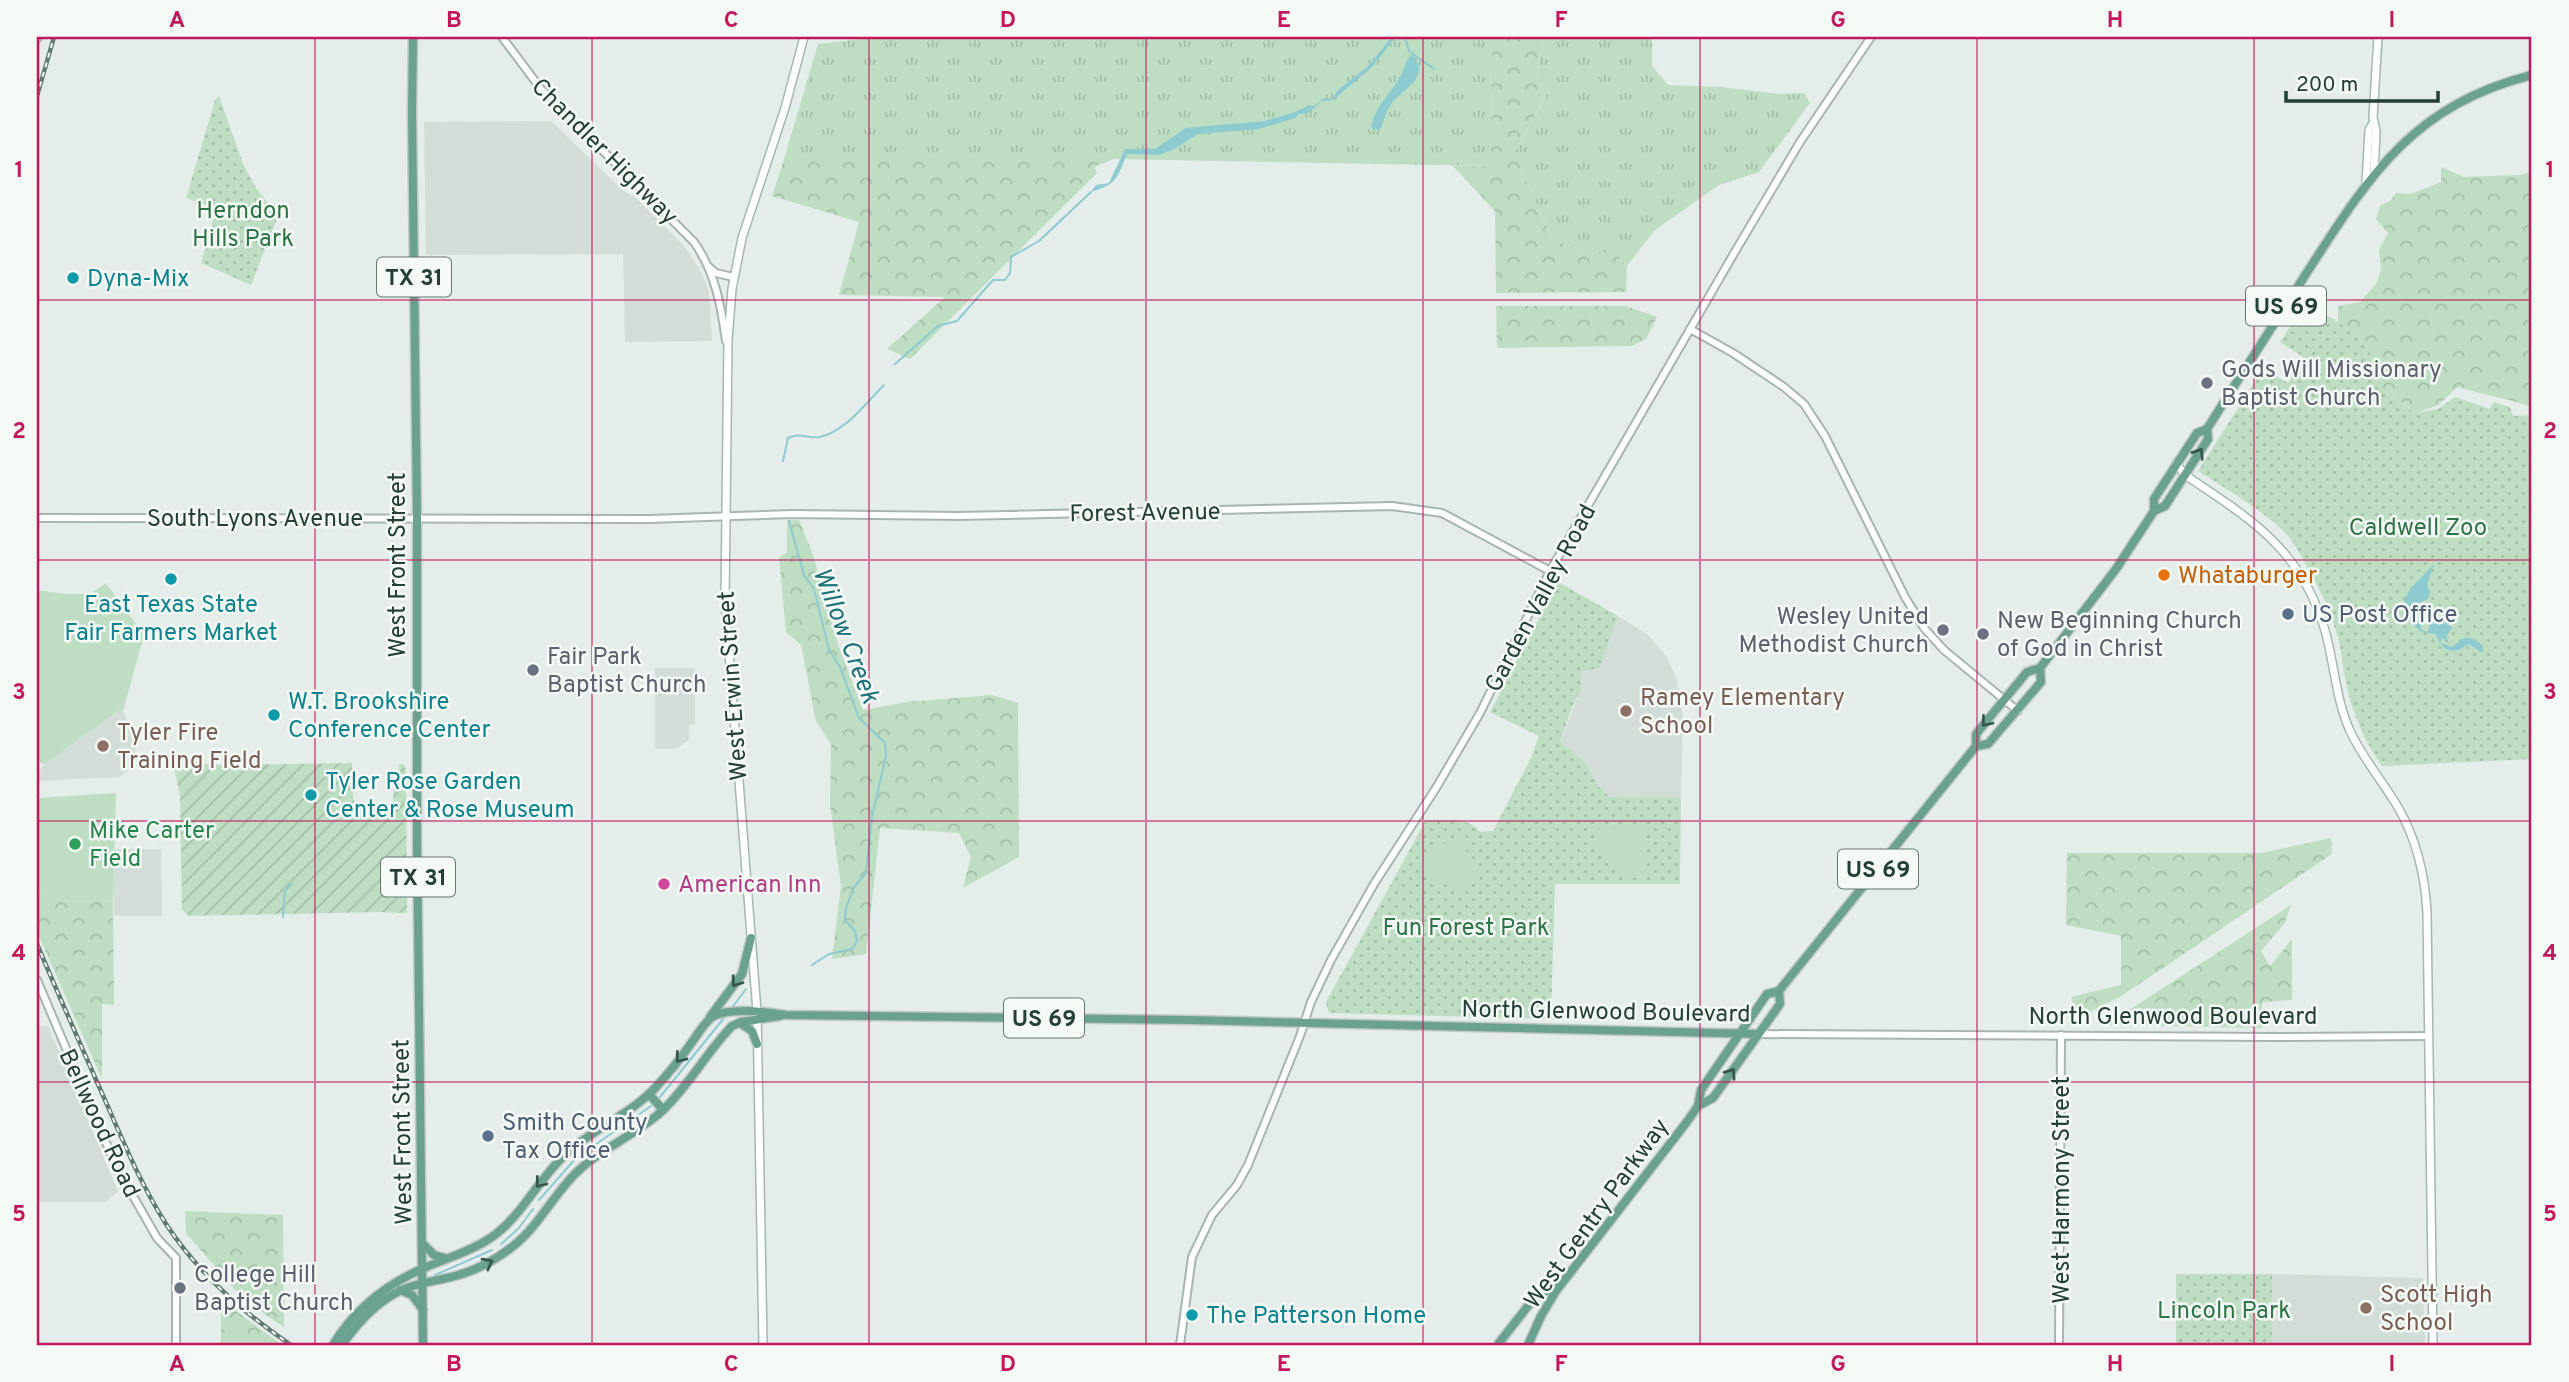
<svg xmlns="http://www.w3.org/2000/svg" width="2569" height="1382" font-family="Overpass,sans-serif">
	<defs>
		<pattern id="grass-tufts" width="24" height="20" patternUnits="userSpaceOnUse" patternTransform="scale(1.75)"><rect width="24" height="20" fill="#bedec4"/><path d="M3 7l-1-3M5 7V3M7 7l1-3M15 17l-1-3M17 17v-4M19 17l1-3" fill="none" stroke="#a3c0a9"/></pattern>
		<pattern id="forest-crowns" width="20" height="18" patternUnits="userSpaceOnUse" patternTransform="scale(1.75)"><rect width="20" height="18" fill="#bedec4"/><path d="M2 6a3 3 0 1 1 6 0M12 15a3 3 0 1 1 6 0" fill="none" stroke="#a3c0a9"/></pattern>
		<pattern id="park-dots" width="8" height="8" patternUnits="userSpaceOnUse" patternTransform="scale(1.75)"><rect width="8" height="8" fill="#bedec4"/><path d="M2 2h.1M6 6h.1" fill="none" stroke="#a3c0a9" stroke-width="1.8" stroke-linecap="round"/></pattern>
		<pattern id="garden-furrows" width="10" height="10" patternUnits="userSpaceOnUse" patternTransform="scale(1.75)"><rect width="10" height="10" fill="#bedec4"/><path d="M-1 1l2-2M0 10L10 0M9 11l2-2" fill="none" stroke="#a3c0a9"/></pattern>
	</defs>
	<rect width="100%" height="100%" fill="#e4ede9"/>
	<g fill="#d2ddd8">
		<path d="M551 121 622 190 635 197 685 247 699 268 709 291 712 341 625 342 623 254 426 255 424 122Z"/>
		<path d="M1618 616 1648 635 1667 657 1677 680 1683 715 1681 798 1610 797 1599 787 1585 762 1560 743 1580 690 1581 670 1600 668Z"/>
		<path d="M655 668H695V725H689V740L675 749H655Z"/>
		<path d="M119 710 123 711 136 740 134 759 127 772 119 777 37 781V773L45 764Z"/>
		<path d="M113 849H161L162 916H114Z"/>
		<path d="M37 1026H48L118 1191 106 1202H37Z"/>
		<path d="M2272 1274 2423 1278 2425 1345H2272Z"/>
	</g>
	<g fill="url(#grass-tufts)">
		<path d="M879 37H1492L1491 166 1114 159H784L818 44Z"/>
		<path d="M1539 37H1652V66L1668 85 1721 87 1781 94 1804 93 1810 103 1759 172 1719 185 1655 230 1627 266 1615 252 1594 254 1553 240 1514 153 1546 97 1536 79 1543 41Z"/>
	</g>
	<g fill="url(#forest-crowns)">
		<path d="M1492 37H1539L1543 41 1536 79 1546 96 1514 153 1553 240 1594 254 1615 252 1627 266 1626 292 1496 293 1495 211 1453 166H1491Z"/>
		<path d="M784 159H1114L1094 167 1097 173 910 359 887 349 945 297 839 295 859 222 772 196Z"/>
		<path d="M2441 167 2464 177 2520 175 2532 171V407C2508 398 2483 395 2458 387L2438 405 2417 413 2384 391 2376 365 2360 336 2338 322V306L2360 302 2376 284 2381 270 2379 250 2388 233 2376 219 2380 206 2390 201 2396 193 2411 194 2441 182Z"/>
		<path d="M1496 306H1626L1657 317 1646 339 1632 346 1497 348Z"/>
		<path d="M787 520H799L813 555 838 644 863 710 907 702 992 695 1018 703 1019 857 963 888 971 857 959 833 880 828 866 954 832 959 841 886 830 804 831 744 816 721 801 645 786 632 779 557 787 553Z"/>
		<path d="M2331 838 2332 854 2120 997 2077 1018 2071 997 2121 985V936L2066 925 2067 853H2261Z"/>
		<path d="M37 888C58 907 87 901 113 900L114 1005 102 1004V1079L37 932Z"/>
		<path d="M2291 905 2285 923 2261 951 2270 966 2292 939V1000L2262 1002V1028L2106 1025Z"/>
		<path d="M185 1211 283 1215 284 1327 245 1301 186 1233Z"/>
		<path d="M221 1300 282 1345H221Z"/>
	</g>
	<g fill="url(#park-dots)">
		<path d="M219 96 243 164 256 188 278 216 251 285 201 263 216 209 186 198 215 100Z"/>
		<path d="M2301 310 2315 318 2320 311 2360 336 2376 365 2384 391 2416 413 2438 409 2455 397 2490 409 2494 402 2510 407 2513 416 2532 415V759L2382 766C2363 739 2351 710 2345 678 2342 666 2342 653 2339 641 2329 604 2312 573 2292 541 2279 520 2220 485 2198 471L2263 369 2288 383 2303 357 2280 342Z"/>
		<path d="M1558 582 1618 616 1600 668 1581 671V690L1572 707 1560 742 1585 762 1599 787 1610 797 1681 798 1680 884H1555L1551 1019 1329 1013 1326 1002 1426 820C1445 821 1468 816 1480 832L1493 831 1531 758 1539 736 1490 712Z"/>
		<rect x="2176" y="1274" width="96" height="71"/>
	</g>
	<path fill="url(#garden-furrows)" d="M177 757 211 765 352 763 353 798 355 802 393 804 394 782H399V764H403L406 769 407 913 380 912 189 916 182 910 180 797 173 761Z"/>
	<g fill="#bedec4">
		<path d="M106 583 144 635 123 711 119 710 45 764 37 762V590L65 594H90Z"/>
		<path d="M116 793 113 900C87 901 58 907 37 888V798Z"/>
		<path d="M1644 828 1647 832 1646 879C1617 879 1594 859 1596 829Z"/>
		<path d="M1459 835 1481 881C1456 893 1430 885 1416 861Z"/>
	</g>
	<g fill="#8ecbd1">
		<path d="M1392 37H1396L1371 68 1333 100 1322 101 1308 113 1299 114 1295 118 1259 129 1198 134 1171 151 1158 155 1127 154C1116 180 1118 183 1091 192L1096 185 1109 183 1125 149H1155L1186 128 1265 121 1295 112 1309 105 1314 106 1324 98 1332 99 1338 90 1367 67Z"/>
		<path d="M1412 54C1432 77 1405 87 1392 103 1387 109 1384 120 1381 128L1376 130 1371 127C1375 105 1393 92 1402 73 1406 66 1406 59 1412 54Z"/>
		<path d="M2434 564 2427 585 2430 592 2428 599 2415 605C2415 615 2414 618 2421 625L2420 629 2427 632 2430 627 2426 621 2427 618 2444 620 2452 628 2447 635V641L2441 638V643L2452 647C2464 637 2468 634 2482 645L2483 653 2468 644C2453 657 2441 650 2436 634L2421 632 2411 621 2402 617 2410 609 2404 600 2411 588Z"/>
	</g>
	<g fill="none" stroke-linecap="round" stroke-linejoin="round">
		<g stroke="#8ecbd1" stroke-width="2">
			<path d="M1405 37 1409 51 1434 69"/>
			<path d="M895 364 938 326 957 321 993 280H1005L1010 273 1011 257 1039 241 1091 192"/>
			<path d="M783 461 788 438C800 432 808 439 820 437 846 431 865 404 884 385"/>
			<path d="M789 521 804 575 814 589 829 650 840 667 859 718 885 743 886 756 872 816 866 873 854 887 846 908 845 920 855 931 857 941 852 949 829 954 812 965"/>
			<path d="M283 917 285 891 291 884"/>
			<path d="M731 1009 746 989"/>
			<path d="M660 1097 724 1018"/>
			<path d="M539 1200 576 1158 651 1106"/>
			<path d="M501 1244 518 1229 533 1209"/>
			<path d="M435 1275 492 1250"/>
		</g>
		<defs>
			<g id="tertiary">
				<path d="M502 37 541 89 694 242C715 272 721 305 726 341"/>
				<path d="M37 39V37"/>
				<path d="M709 267 716 273 733 277"/>
				<path d="M1690 329 1733 353 1784 387 1804 404 1825 436 1905 597 1924 628 1944 650 2018 711"/>
				<path d="M37 518 650 519 792 514 959 516 1392 506 1442 513 1550 571"/>
				<path d="M37 980 116 1166 157 1238 176 1258V1345"/>
				<path d="M1758 1034 2274 1037 2428 1036"/>
				<path d="M1180 1345 1192 1257 1212 1215 1237 1185 1248 1165 1300 1036 1311 1002 1331 960 1374 884 1436 788 1480 713 1550 571 1736 250 1800 142 1871 37"/>
				<path d="M2059 1345 2061 1035"/>
			</g>
			<g id="secondary">
				<path d="M2374 173 2376 131 2373 117 2378 37"/>
				<path d="M2366 183 2369 130 2373 123"/>
				<path d="M2176 463 2185 475C2252 520 2303 550 2326 634 2335 668 2336 701 2351 733 2364 760 2384 783 2399 809 2417 841 2425 876 2427 912L2433 1345"/>
				<path d="M763 1345 757 1012 725 601 728 340 732 289 742 238 785 108 804 37"/>
			</g>
			<g id="primary">
				<path d="M413 37 412 112 417 513V840L423 1345"/>
				<path d="M2154 511 2165 506 2208 439 2207 429"/>
				<path d="M1976 746 1988 744 2041 682 2040 668"/>
				<path d="M710 1017 742 974 751 938"/>
				<path d="M740 1023 752 1031 757 1044"/>
				<path d="M649 1094 663 1110"/>
				<path d="M1698 1106 1713 1098 1780 1004 1779 991"/>
				<path d="M422 1243 434 1255 445 1258"/>
				<path d="M400 1290 412 1295 423 1310"/>
				<path d="M1499 1343 1535 1297 1558 1285"/>
				<path d="M333 1345C354 1310 387 1284 424 1268 447 1258 472 1251 492 1237 523 1215 538 1179 566 1154 594 1128 630 1115 656 1087 669 1073 681 1058 692 1042 698 1034 704 1023 712 1017 729 1007 767 1012 786 1015L1190 1020 1758 1034"/>
				<path d="M342 1345C358 1322 378 1300 404 1289 419 1283 435 1281 451 1277 473 1272 494 1261 512 1247 538 1227 552 1197 575 1174 600 1149 634 1136 661 1112 688 1087 706 1053 732 1026L741 1022 780 1016"/>
				<path d="M1528 1345 1541 1316 1556 1291 1686 1123 1698 1106 1701 1090 1767 994 1779 991 1782 987 1976 746V734L2027 672 2040 668 2116 569 2154 511V499L2197 433 2207 429C2239 378 2272 327 2304 277 2368 178 2410 106 2532 75"/>
			</g>
		</defs>
		<use href="#tertiary" stroke="#a7b5b0" stroke-width="10"/>
		<use href="#secondary" stroke="#a3b9b0" stroke-width="10"/>
		<use href="#primary" stroke="#c2c9c7" stroke-width="11"/>
		<use href="#tertiary" stroke="#fff" stroke-width="6"/>
		<use href="#secondary" stroke="#fff" stroke-width="7"/>
		<use href="#primary" stroke="#6aa28f" stroke-width="8"/>
		<defs>
			<g id="rail">
				<path d="M37 96 54 37"/>
				<path d="M37 944C59 996 82 1048 105 1100 123 1141 141 1185 166 1224 198 1273 242 1312 291 1345"/>
			</g>
		</defs>
		<use href="#rail" stroke="#5f7a71" stroke-width="4.5"/>
		<use href="#rail" stroke="#f5faf7" stroke-width="2" stroke-dasharray="5" stroke-linecap="butt"/>
	</g>
	<defs><path id="oneway-chevron" d="M-2-3.5L2.5 0L-2 3.5" fill="none" stroke-width="1.6" stroke-linecap="round" stroke-linejoin="round" transform="scale(1.75)"/></defs>
	<g stroke="#36584c">
		<use href="#oneway-chevron" transform="translate(2199 453) rotate(-57)"/>
		<use href="#oneway-chevron" transform="translate(1986 722) rotate(130)"/>
		<use href="#oneway-chevron" transform="translate(736 982) rotate(126)"/>
		<use href="#oneway-chevron" transform="translate(680 1058) rotate(128)"/>
		<use href="#oneway-chevron" transform="translate(1731 1073) rotate(-55)"/>
		<use href="#oneway-chevron" transform="translate(540 1183) rotate(128)"/>
		<use href="#oneway-chevron" transform="translate(488 1263) rotate(-28)"/>
	</g>
	<path fill="none" stroke="#c2185b" stroke-width="2" stroke-opacity="0.55" d="M315 37V1345M592 37V1345M869 37V1345M1146 37V1345M1423 37V1345M1700 37V1345M1977 37V1345M2254 37V1345M37 300H2532M37 560H2532M37 821H2532M37 1082H2532"/>
	<g fill="#0f9aa8" stroke="#f5faf7" stroke-width="2.5">
		<circle cx="73" cy="278" r="7"/>
		<circle cx="171" cy="579" r="7"/>
		<circle cx="274" cy="715" r="7"/>
		<circle cx="311" cy="795" r="7"/>
		<circle cx="1192" cy="1315" r="7"/>
	</g>
	<g fill="#6b7280" stroke="#f5faf7" stroke-width="2.5">
		<circle cx="2207" cy="383" r="7"/>
		<circle cx="1943" cy="630" r="7"/>
		<circle cx="1983" cy="634" r="7"/>
		<circle cx="533" cy="670" r="7"/>
		<circle cx="180" cy="1288" r="7"/>
	</g>
	<circle fill="#e8710a" stroke="#f5faf7" stroke-width="2.5" cx="2164" cy="575" r="7"/>
	<g fill="#5c6f8a" stroke="#f5faf7" stroke-width="2.5">
		<circle cx="2288" cy="614" r="7"/>
		<circle cx="488" cy="1136" r="7"/>
	</g>
	<g fill="#8d6e63" stroke="#f5faf7" stroke-width="2.5">
		<circle cx="1626" cy="711" r="7"/>
		<circle cx="103" cy="746" r="7"/>
		<circle cx="2366" cy="1308" r="7"/>
	</g>
	<circle fill="#2e9e5b" stroke="#f5faf7" stroke-width="2.5" cx="75" cy="844" r="7"/>
	<circle fill="#d1479c" stroke="#f5faf7" stroke-width="2.5" cx="664" cy="884" r="7"/>
	<g text-anchor="middle" stroke-width="5" stroke-linejoin="round" paint-order="stroke">
		<g fill="#f5faf7" stroke="#637770" stroke-width="2">
			<rect x="377" y="257.5" width="74" height="39" rx="5"/>
			<rect x="2246" y="286.5" width="80" height="39" rx="5"/>
			<rect x="1838" y="849.5" width="80" height="39" rx="5"/>
			<rect x="381" y="857.5" width="74" height="39" rx="5"/>
			<rect x="1004" y="998.5" width="80" height="39" rx="5"/>
		</g>
		<g font-size="23" font-weight="bold" fill="#243f36">
			<text x="414" y="285">TX 31</text>
			<text x="2286" y="314">US 69</text>
			<text x="1878" y="877">US 69</text>
			<text x="418" y="885">TX 31</text>
			<text x="1044" y="1026">US 69</text>
		</g>
		<g font-size="24" fill="#243f36" stroke="#f5faf7">
			<text transform="translate(605 151) rotate(45)" y="8">Chandler Highway</text>
			<text transform="translate(1145 512) rotate(-1)" y="8">Forest Avenue</text>
			<text x="255" y="526">South Lyons Avenue</text>
			<text transform="translate(397 565) rotate(-90)" y="8">West Front Street</text>
			<text transform="translate(1540 598) rotate(-62)" y="8">Garden Valley Road</text>
			<text transform="translate(732 686) rotate(-94)" y="8">West Erwin Street</text>
			<text transform="translate(1606 1011) rotate(1)" y="8">North Glenwood Boulevard</text>
			<text x="2173" y="1024">North Glenwood Boulevard</text>
			<text transform="translate(100 1123) rotate(65)" y="8">Bellwood Road</text>
			<text transform="translate(402 1132) rotate(-91)" y="8">West Front Street</text>
			<text transform="translate(2061 1190) rotate(-90)" y="8">West Harmony Street</text>
			<text transform="translate(1596 1213) rotate(-54)" y="8">West Gentry Parkway</text>
		</g>
		<g font-size="24" fill="#2e7545" stroke="#f5faf7">
			<text x="243" y="218">Herndon<tspan x="243" dy="28">Hills Park</tspan></text>
			<text x="2418" y="535">Caldwell Zoo</text>
			<text x="1466" y="935">Fun Forest Park</text>
			<text x="2224" y="1318">Lincoln Park</text>
		</g>
		<g font-size="24" fill="#0d838f" stroke="#f5faf7" text-anchor="start">
			<text x="87" y="286">Dyna-Mix</text>
			<text x="171" y="612" text-anchor="middle">East Texas State<tspan x="171" dy="28">Fair Farmers Market</tspan></text>
			<text x="288" y="709">W.T. Brookshire<tspan x="288" dy="28">Conference Center</tspan></text>
			<text x="325" y="789">Tyler Rose Garden<tspan x="325" dy="28">Center &amp; Rose Museum</tspan></text>
			<text x="1206" y="1323">The Patterson Home</text>
		</g>
		<g font-size="24" fill="#5b616d" stroke="#f5faf7" text-anchor="start">
			<text x="2221" y="377">Gods Will Missionary<tspan x="2221" dy="28">Baptist Church</tspan></text>
			<text x="1929" y="624" text-anchor="end">Wesley United<tspan x="1929" dy="28">Methodist Church</tspan></text>
			<text x="1997" y="628">New Beginning Church<tspan x="1997" dy="28">of God in Christ</tspan></text>
			<text x="547" y="664">Fair Park<tspan x="547" dy="28">Baptist Church</tspan></text>
			<text x="194" y="1282">College Hill<tspan x="194" dy="28">Baptist Church</tspan></text>
		</g>
		<g font-size="24" fill="#c56008" stroke="#f5faf7" text-anchor="start">
			<text x="2178" y="583">Whataburger</text>
		</g>
		<g font-size="24" fill="#4e5e75" stroke="#f5faf7" text-anchor="start">
			<text x="2302" y="622">US Post Office</text>
			<text x="502" y="1130">Smith County<tspan x="502" dy="28">Tax Office</tspan></text>
		</g>
		<g font-size="24" fill="#785e54" stroke="#f5faf7" text-anchor="start">
			<text x="1640" y="705">Ramey Elementary<tspan x="1640" dy="28">School</tspan></text>
			<text x="117" y="740">Tyler Fire<tspan x="117" dy="28">Training Field</tspan></text>
			<text x="2380" y="1302">Scott High<tspan x="2380" dy="28">School</tspan></text>
		</g>
		<g font-size="24" fill="#27864d" stroke="#f5faf7" text-anchor="start">
			<text x="89" y="838">Mike Carter<tspan x="89" dy="28">Field</tspan></text>
		</g>
		<g font-size="24" fill="#b23c85" stroke="#f5faf7" text-anchor="start">
			<text x="678" y="892">American Inn</text>
		</g>
		<g font-size="26" font-style="italic" fill="#1e727a" stroke="#f5faf7">
			<text transform="translate(847 635) rotate(69)" y="9">Willow Creek</text>
		</g>
	</g>
	<rect width="2569" height="1382" fill="none" stroke="#f5faf7" stroke-width="77"/>
	<path d="M2286 91v10h152v-10" fill="none" stroke="#243f36" stroke-width="3.5"/>
	<text x="2296" y="91" font-size="21" fill="#243f36" stroke="#f5faf7" stroke-width="5" paint-order="stroke">200 m</text>
	<rect x="38" y="38" width="2492" height="1306" fill="none" stroke="#c2185b" stroke-width="2.5"/>
	<g font-size="23" text-anchor="middle" font-weight="bold" fill="#c2185b">
		<text x="177" y="27">A</text>
		<text x="454" y="27">B</text>
		<text x="731" y="27">C</text>
		<text x="1008" y="27">D</text>
		<text x="1284" y="27">E</text>
		<text x="1561" y="27">F</text>
		<text x="1838" y="27">G</text>
		<text x="2115" y="27">H</text>
		<text x="2392" y="27">I</text>
		<text x="19" y="177">1</text>
		<text x="2550" y="177">1</text>
		<text x="19" y="438">2</text>
		<text x="2550" y="438">2</text>
		<text x="19" y="699">3</text>
		<text x="2550" y="699">3</text>
		<text x="19" y="960">4</text>
		<text x="2550" y="960">4</text>
		<text x="19" y="1221">5</text>
		<text x="2550" y="1221">5</text>
		<text x="177" y="1371">A</text>
		<text x="454" y="1371">B</text>
		<text x="731" y="1371">C</text>
		<text x="1008" y="1371">D</text>
		<text x="1284" y="1371">E</text>
		<text x="1561" y="1371">F</text>
		<text x="1838" y="1371">G</text>
		<text x="2115" y="1371">H</text>
		<text x="2392" y="1371">I</text>
	</g>
</svg>
